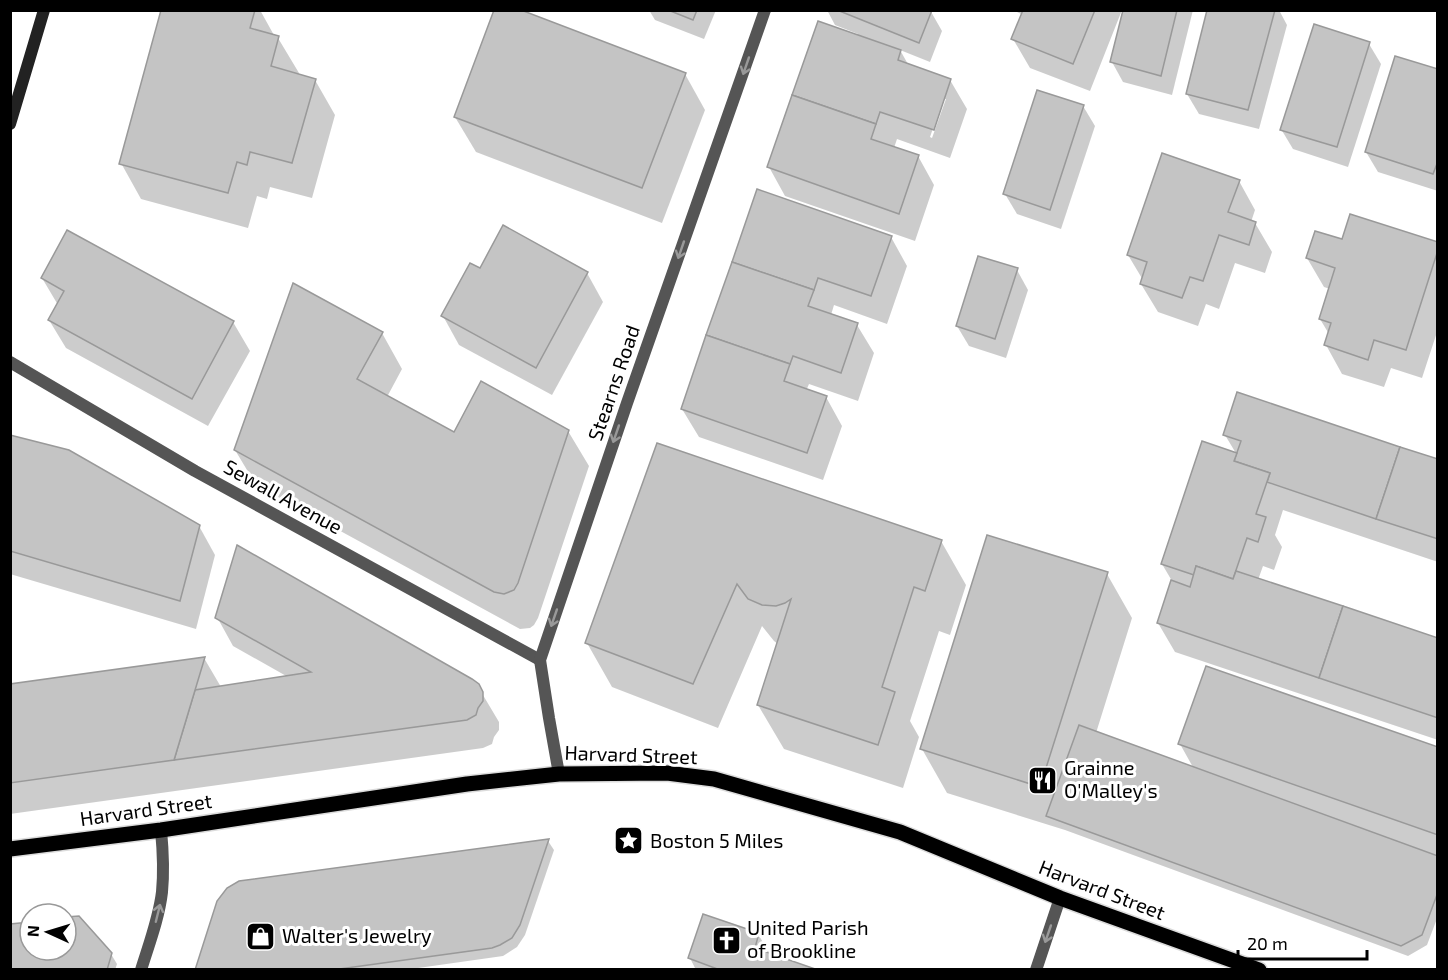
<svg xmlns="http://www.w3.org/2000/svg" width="1448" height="980" font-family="'Exo 2',sans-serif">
	<rect width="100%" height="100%" fill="#fff"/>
	<g fill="#0003" fill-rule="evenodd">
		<path d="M163 10H260L275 37 278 38 299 73 298 75 315 80 335 115 312 198 270 187 267 199 257 196 248 228 141 199 121 163Z"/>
		<path d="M649 10H716L704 39 655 20Z"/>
		<path d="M827 10H930L942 31 930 62 900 50 909 66 950 80 967 109 950 158 897 139 894 148 918 156 934 185 915 241 785 196 769 167 858 34 835 25ZM943 99H946L932 138 930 137Z"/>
		<path d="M1013 10H1122L1090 91 1030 68 1013 39 1023 15Z"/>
		<path d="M1125 10H1193L1172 95 1123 82 1112 62Z"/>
		<path d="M1209 10H1279L1287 25 1259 129 1199 114 1187 94Z"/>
		<path d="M1369 44 1381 64 1348 167 1293 149 1281 129Z"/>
		<path d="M1438 71V191L1378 172 1366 152Z"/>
		<path d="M685 74 705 110 662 223 476 152 455 117Z"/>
		<path d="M1083 106 1095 126 1061 229 1017 214 1005 194Z"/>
		<path d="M1239 181 1255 210 1251 222 1255 223 1272 252 1265 273 1235 263 1219 309 1206 304 1198 326 1158 312 1141 284 1143 280 1128 255Z"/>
		<path d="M758 191 891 237 907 266 887 324 834 305 831 315 857 325 874 353 858 401 809 384 806 391 826 397 842 426 823 480 699 437 682 409Z"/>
		<path d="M1438 243V329L1422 378 1391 368 1384 387 1342 374 1326 345 1329 334 1320 319 1330 289 1324 287 1307 258Z"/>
		<path d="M481 270 587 273 603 302 552 395 459 345 443 316Z"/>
		<path d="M1017 270 1028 290 1006 358 969 346 957 326Z"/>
		<path d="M42 278 233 322 250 351 208 426 66 348 49 320 58 305Z"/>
		<path d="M382 333 402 369 387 397 455 434 568 431 589 466 538 618 534 625 530 628 520 629 256 485 235 450Z"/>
		<path d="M1225 435 1438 461V562L1283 510 1275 535 1282 547 1274 570 1263 566 1258 580 1438 640V740L1175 652 1158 623 1172 581 1162 564 1237 455Z"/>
		<path d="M10 437 199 526 215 555 196 629 10 574Z"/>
		<path d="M658 444 941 541 966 585 950 635 939 631 910 721 919 737 903 788 784 749 758 705 778 644 774 641 762 626 718 728 612 687 587 643Z"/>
		<path d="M1107 574 1132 618 1096 733 1194 769 1180 744 1438 748V916L1427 945 1408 956 1065 830 947 793 922 749Z"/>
		<path d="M217 617 477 685 499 722V730L494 737 492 744 483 748 10 814V685L204 658 221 687 288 677 233 646Z"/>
		<path d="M548 841 554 850 525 935 517 947 503 956 404 970H196Z"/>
		<path d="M66 919 111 954 117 964 115 970H10L30 923V950H66Z"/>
		<path d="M758 934 770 954 814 970H696L690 958Z"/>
	</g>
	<g fill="#c4c4c4" stroke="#999" stroke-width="1.5">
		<path d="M161 10H255L250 28 279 36 271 66 316 79 292 163 250 152 247 165 237 162 228 193 119 164Z"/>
		<path d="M494 10H521L686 73 642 188 454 117Z"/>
		<path d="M668 10H697L693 20Z"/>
		<path d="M837 10H932L919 43Z"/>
		<path d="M1023 10H1095L1073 64 1011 39Z"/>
		<path d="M1123 10H1177L1161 76 1110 62Z"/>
		<path d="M1207 10H1275L1248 110 1186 94Z"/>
		<path d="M818 21 901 50 898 60 951 79 934 130 880 112 876 124 792 95Z"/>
		<path d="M1314 24 1370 42 1337 147 1280 130Z"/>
		<path d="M1395 56 1438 69V161L1433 174 1365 152Z"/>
		<path d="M1037 90 1084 105 1050 210 1003 194Z"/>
		<path d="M792 95 876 124 871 139 919 155 899 214 767 167Z"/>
		<path d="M1162 153 1240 180 1228 212 1256 222 1249 245 1219 235 1203 281 1190 277 1182 298 1140 284 1147 262 1127 255Z"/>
		<path d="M757 189 892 236 871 296 818 278 814 290 732 262Z"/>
		<path d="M1350 214 1438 242V250L1406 350 1374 340 1368 360 1324 345 1331 323 1319 319 1335 268 1306 258 1315 231 1342 239Z"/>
		<path d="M503 225 588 272 536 368 441 316 470 263 480 268Z"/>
		<path d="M67 230 234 321 192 399 48 320 64 291 41 278Z"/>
		<path d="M978 256 1018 268 995 339 956 326Z"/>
		<path d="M732 262 814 290 808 306 858 323 841 373 793 356 790 364 706 335Z"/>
		<path d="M293 283 383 332 357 379 454 432 481 381 569 430 518 583 514 590 504 594 494 592 234 450Z"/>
		<path d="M706 335 790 364 784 381 827 396 807 453 681 409Z"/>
		<path d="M1237 392 1400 447 1376 519 1267 482 1270 473 1234 461 1241 441 1223 435Z"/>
		<path d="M10 435 69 450 200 525 180 601 10 551Z"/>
		<path d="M1202 441 1237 453 1234 461 1270 473 1256 514 1266 517 1258 542 1247 538 1233 579 1196 566 1194 575 1161 564Z"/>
		<path d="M657 443 942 540 925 591 914 587 882 687 895 692 878 745 757 705 791 599 785 603 776 606 762 605 748 599 737 584 693 684 585 643Z"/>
		<path d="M1400 447 1438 459V539L1376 519Z"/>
		<path d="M987 535 1108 572 1040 787 920 749Z"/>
		<path d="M237 545 472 679 479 684 483 692V701L478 708 476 715 467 720 174 760 195 690 311 672 215 618Z"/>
		<path d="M1196 566 1233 579 1236 571 1343 606 1319 678 1157 623 1171 580 1190 587Z"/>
		<path d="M1343 606 1438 638V718L1319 678Z"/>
		<path d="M205 657 174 760 10 783V684Z"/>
		<path d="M1206 666 1438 747V835L1178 744Z"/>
		<path d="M1079 725 1438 856V892L1422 935 1401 946 1046 816Z"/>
		<path d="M549 839 520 925 512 938 500 945 492 948 332 970H195L217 901 227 888 239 881Z"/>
		<path d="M703 914 759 933 755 948 818 970H720L688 958Z"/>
		<path d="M79 916 112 953 107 970H10V924L30 922V950H66V917Z"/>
	</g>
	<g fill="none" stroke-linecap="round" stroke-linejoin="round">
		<defs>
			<path id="primary" d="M10 849 161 830 467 784 559 774 667 773 714 779 900 832 1060 898 1259 970"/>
		</defs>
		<use href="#primary" stroke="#dbdbdb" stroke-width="18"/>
		<g stroke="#555" stroke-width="12">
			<path d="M10 362 195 471 540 660"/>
			<path d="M559 774 549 718 540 660 627 403 765 10"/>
		</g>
		<g stroke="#555" stroke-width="12">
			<path d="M141 970C149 944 159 918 162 892 164 871 163 851 161 830"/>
			<path d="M1036 970 1060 898"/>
		</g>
		<path stroke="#222" stroke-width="12" d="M10 124 44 10"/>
		<use href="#primary" stroke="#000" stroke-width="15"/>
	</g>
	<defs><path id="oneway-shaft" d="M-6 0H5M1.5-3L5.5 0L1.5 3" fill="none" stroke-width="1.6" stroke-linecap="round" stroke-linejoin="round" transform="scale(1.5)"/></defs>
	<g stroke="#999">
		<use href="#oneway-shaft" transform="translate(746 66) rotate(109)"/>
		<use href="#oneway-shaft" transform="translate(681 250) rotate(109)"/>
		<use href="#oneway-shaft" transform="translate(616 434) rotate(109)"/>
		<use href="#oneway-shaft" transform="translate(554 618) rotate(109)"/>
		<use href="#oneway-shaft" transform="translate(158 913) rotate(-76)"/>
		<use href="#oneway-shaft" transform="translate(1048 934) rotate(109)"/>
	</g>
	<defs>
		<symbol id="restaurant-square" viewBox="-11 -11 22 22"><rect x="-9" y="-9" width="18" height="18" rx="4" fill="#000" stroke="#fff"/><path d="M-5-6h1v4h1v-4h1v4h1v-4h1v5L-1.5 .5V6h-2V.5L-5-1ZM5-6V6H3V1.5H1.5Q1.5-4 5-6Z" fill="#fff"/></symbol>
		<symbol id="sight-square" viewBox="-11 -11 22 22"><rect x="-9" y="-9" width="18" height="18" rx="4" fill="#000" stroke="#fff"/><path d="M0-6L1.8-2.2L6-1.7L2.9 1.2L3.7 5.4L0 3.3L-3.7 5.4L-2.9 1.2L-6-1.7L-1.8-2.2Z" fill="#fff"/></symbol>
		<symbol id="shop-square" viewBox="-11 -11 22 22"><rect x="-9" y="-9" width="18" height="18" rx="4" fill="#000" stroke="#fff"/><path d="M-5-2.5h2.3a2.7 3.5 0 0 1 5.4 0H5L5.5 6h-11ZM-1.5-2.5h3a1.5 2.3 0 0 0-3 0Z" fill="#fff"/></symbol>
		<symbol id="church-square" viewBox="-11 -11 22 22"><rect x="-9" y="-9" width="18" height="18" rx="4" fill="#000" stroke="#fff"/><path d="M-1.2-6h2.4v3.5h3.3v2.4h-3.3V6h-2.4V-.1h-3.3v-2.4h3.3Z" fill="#fff"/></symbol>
	</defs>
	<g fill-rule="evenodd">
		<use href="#restaurant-square" x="1026" y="764" width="33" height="33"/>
		<use href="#sight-square" x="612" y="824" width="33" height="33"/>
		<use href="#shop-square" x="244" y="920" width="33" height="33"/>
		<use href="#church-square" x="710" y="924" width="33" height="33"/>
	</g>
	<g text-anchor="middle" stroke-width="6" stroke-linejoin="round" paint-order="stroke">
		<g font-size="20" fill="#000" stroke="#fff">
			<text transform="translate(614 383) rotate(-71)" y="7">Stearns Road</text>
			<text transform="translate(283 497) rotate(29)" y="7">Sewall Avenue</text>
			<text transform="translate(631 755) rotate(2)" y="7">Harvard Street</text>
			<text transform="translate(146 810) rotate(-8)" y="7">Harvard Street</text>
			<text transform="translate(1102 890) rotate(21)" y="7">Harvard Street</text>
		</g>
		<g font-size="20" fill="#000" stroke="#fff" text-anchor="start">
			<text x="1064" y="775">Grainne<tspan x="1064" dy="23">O'Malley's</tspan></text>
			<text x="650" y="848">Boston 5 Miles</text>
			<text x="747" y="935">United Parish<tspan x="747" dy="23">of Brookline</tspan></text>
			<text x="282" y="943">Walter's Jewelry</text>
		</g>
	</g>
	<rect width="1448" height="980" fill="none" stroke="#000000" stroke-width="24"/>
	<g transform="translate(48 932) rotate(274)"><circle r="28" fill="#ffffff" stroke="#999999" stroke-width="1.5"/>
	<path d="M0-4.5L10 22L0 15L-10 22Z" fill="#000000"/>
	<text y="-9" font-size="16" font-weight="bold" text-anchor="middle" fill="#000000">N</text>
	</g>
	<path d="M1238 950v9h129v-9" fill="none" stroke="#000000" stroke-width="3"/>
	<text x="1247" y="950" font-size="18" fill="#000000" stroke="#ffffff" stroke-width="4.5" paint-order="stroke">20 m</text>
</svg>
